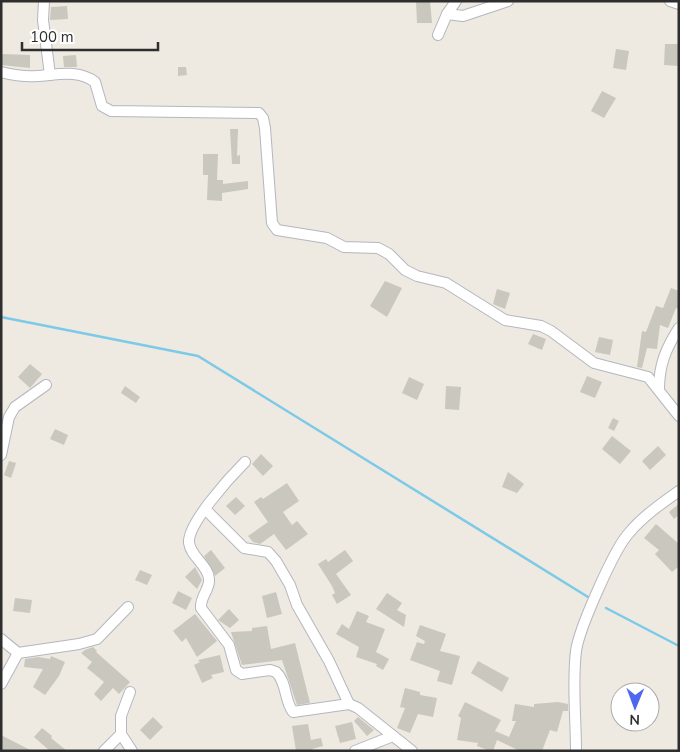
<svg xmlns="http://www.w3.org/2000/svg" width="680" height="752" font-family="'Nunito Sans',sans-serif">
	<rect width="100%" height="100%" fill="#eee9e1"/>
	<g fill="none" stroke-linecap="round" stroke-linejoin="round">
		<g stroke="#7ccae8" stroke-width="2.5">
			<path d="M1 317 198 356 588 597"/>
			<path d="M606 608 679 646"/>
		</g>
	</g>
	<g fill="#cac7bf">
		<path d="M416 1H430L432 23H417Z"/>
		<path d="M67 6 68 19 50 20 51 7Z"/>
		<path d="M665 44H679V66L664 65Z"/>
		<path d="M616 49 629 51 626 70 613 68Z"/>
		<path d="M1 54 30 55V68L1 65Z"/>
		<path d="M76 55 77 67H64L63 56Z"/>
		<path d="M178 67H186L187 75 178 76Z"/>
		<path d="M602 91 616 98 604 118 591 111Z"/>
		<path d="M230 129H238L237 156 240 155V164H232Z"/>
		<path d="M203 154H218L217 180H223V184L248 181V189L222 193V201L207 200 208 175H203Z"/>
		<path d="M385 281 402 288 387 317 370 306Z"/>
		<path d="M671 288 679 291V309L676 308 668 328 660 325 657 349 647 348 642 368 637 367 642 331 646 332 656 306 663 308Z"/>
		<path d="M497 289 510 293 505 309 493 304Z"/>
		<path d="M533 334 546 339 542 350 528 344Z"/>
		<path d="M599 337 613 340 610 355 595 352Z"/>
		<path d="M30 364 42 374 30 388 18 377Z"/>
		<path d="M587 376 602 382 595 398 580 392Z"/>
		<path d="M409 377 424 384 417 400 402 393Z"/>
		<path d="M125 386 140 397 136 403 121 393Z"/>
		<path d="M446 386 461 387 459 410 445 409Z"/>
		<path d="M613 418 619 421 614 431 608 428Z"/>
		<path d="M55 429 68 435 64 445 50 439Z"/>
		<path d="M612 436 631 451 620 464 602 449Z"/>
		<path d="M658 446 666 455 650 470 642 461Z"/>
		<path d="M261 454 273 466 263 476 252 464Z"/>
		<path d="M9 461 16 463 11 478 4 475Z"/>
		<path d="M508 472 524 484 517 493 502 487Z"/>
		<path d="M287 483 299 501 283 512 292 525 297 521 308 534 286 550 274 534 260 544 253 542 248 536 268 522 254 502 261 497 263 499Z"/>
		<path d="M236 497 245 506 235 515 226 506Z"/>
		<path d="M679 504V515L674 519 669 512Z"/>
		<path d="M656 524 679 544V566L672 572 655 554 659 550 644 538Z"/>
		<path d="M211 550 225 568 215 576 204 556Z"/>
		<path d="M345 550 353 561 336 574 351 595 337 604 332 595 335 593 332 586 318 564 326 559 328 562Z"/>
		<path d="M195 567 202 580 197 589 185 577Z"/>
		<path d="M140 570 152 575 147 585 135 580Z"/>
		<path d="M178 591 192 598 186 610 172 603Z"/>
		<path d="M276 592 282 614 267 618 262 596Z"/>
		<path d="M387 593 402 603 397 610 406 615 404 627 376 609Z"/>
		<path d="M15 598 32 600 30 613 13 611Z"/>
		<path d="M229 609 239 620 230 628 218 620Z"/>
		<path d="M357 611 369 616 366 622 385 629 376 652 389 659 383 670 376 666 377 664 356 657 359 647 336 634 342 624 349 629Z"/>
		<path d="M195 614 217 641 197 657 186 638 182 642 173 631Z"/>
		<path d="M420 625 446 634 440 651 460 656 452 685 437 681 440 671 410 660 417 642 424 644 425 641 416 636Z"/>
		<path d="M267 626 271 649 295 643 310 703 297 705 282 660 242 665 231 632 252 631V628Z"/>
		<path d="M93 647 97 651 96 652 130 682 119 694 113 688 101 701 94 694 104 682 87 668 92 662 81 653 85 650Z"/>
		<path d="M220 655 224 672 211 675 213 678 202 683 194 665 200 662 198 660Z"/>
		<path d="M51 656 65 662 59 676 45 695 33 687 43 669 24 667 25 659 38 657 50 659Z"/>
		<path d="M478 661 509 678 502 692 471 673Z"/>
		<path d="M405 688 420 692V695L437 698 433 717 418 714 410 733 397 728 405 708 400 707Z"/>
		<path d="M465 702 501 720 495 731 509 737 516 721H512L515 704 534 707V704L558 702 568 704V711H563L557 732 550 730 542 751H520L497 740 493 751H490L477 746 478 743 457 740 461 718 458 716Z"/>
		<path d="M153 717 163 727 150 740 140 730Z"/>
		<path d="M358 717 374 730 367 736 354 721Z"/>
		<path d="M352 722 356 739 340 743 335 726Z"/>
		<path d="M308 724 311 740 321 738 323 746 312 749 313 751H296L292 726Z"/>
		<path d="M42 728 52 736 51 738 67 751H50L34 737Z"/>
		<path d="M1 735 32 751H1Z"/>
	</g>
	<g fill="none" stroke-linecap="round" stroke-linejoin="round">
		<defs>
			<g id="minor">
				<path d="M44 1 43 20 50 75"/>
				<path d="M670 1 679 4"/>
				<path d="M447 14 463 16 508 1"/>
				<path d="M438 35 447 14 456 1"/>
				<path d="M1 72C13 75 25 77 37 76 56 75 78 69 95 82L102 106 111 111 259 113 263 118 265 128 272 223 277 230 327 238 344 247 378 248 389 254 405 270 417 276 446 283 505 320 541 326 551 331 594 363 648 377 679 416"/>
				<path d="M659 389C659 365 666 348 679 328"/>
				<path d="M1 455 9 417 15 407 46 385"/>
				<path d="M245 462C231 476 187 524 189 543 191 557 208 565 209 579 210 590 200 596 201 608L229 645 236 670 242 674 270 670 276 672C287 682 284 700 293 712L349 704 358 708 412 751"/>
				<path d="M206 510 244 548 268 552 276 561 290 585 297 605 329 661 349 704"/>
				<path d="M1 639 18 653 1 684"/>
				<path d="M18 653 79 644 97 639 128 607"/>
				<path d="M130 692 121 716V734L132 751"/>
				<path d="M104 751 121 734"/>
				<path d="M355 751 393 736"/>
				<path d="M576 751C576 718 572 684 576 651 579 629 614 549 629 533 642 517 662 503 679 491"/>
			</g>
		</defs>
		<use href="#minor" stroke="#b4b7c0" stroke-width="12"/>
		<use href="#minor" stroke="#fff" stroke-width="10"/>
	</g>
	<rect width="680" height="752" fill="none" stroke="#2e2e2e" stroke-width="5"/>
	<g transform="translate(635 707) rotate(181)"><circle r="24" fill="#ffffff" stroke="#ababab"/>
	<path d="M0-4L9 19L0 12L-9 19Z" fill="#4d68ef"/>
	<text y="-8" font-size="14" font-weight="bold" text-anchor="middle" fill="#2e2e2e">N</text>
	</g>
	<path d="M22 42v8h136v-8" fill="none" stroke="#2e2e2e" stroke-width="2.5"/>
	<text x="30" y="42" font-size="15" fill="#2e2e2e" stroke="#ffffff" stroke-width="4" paint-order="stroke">100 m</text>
</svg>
